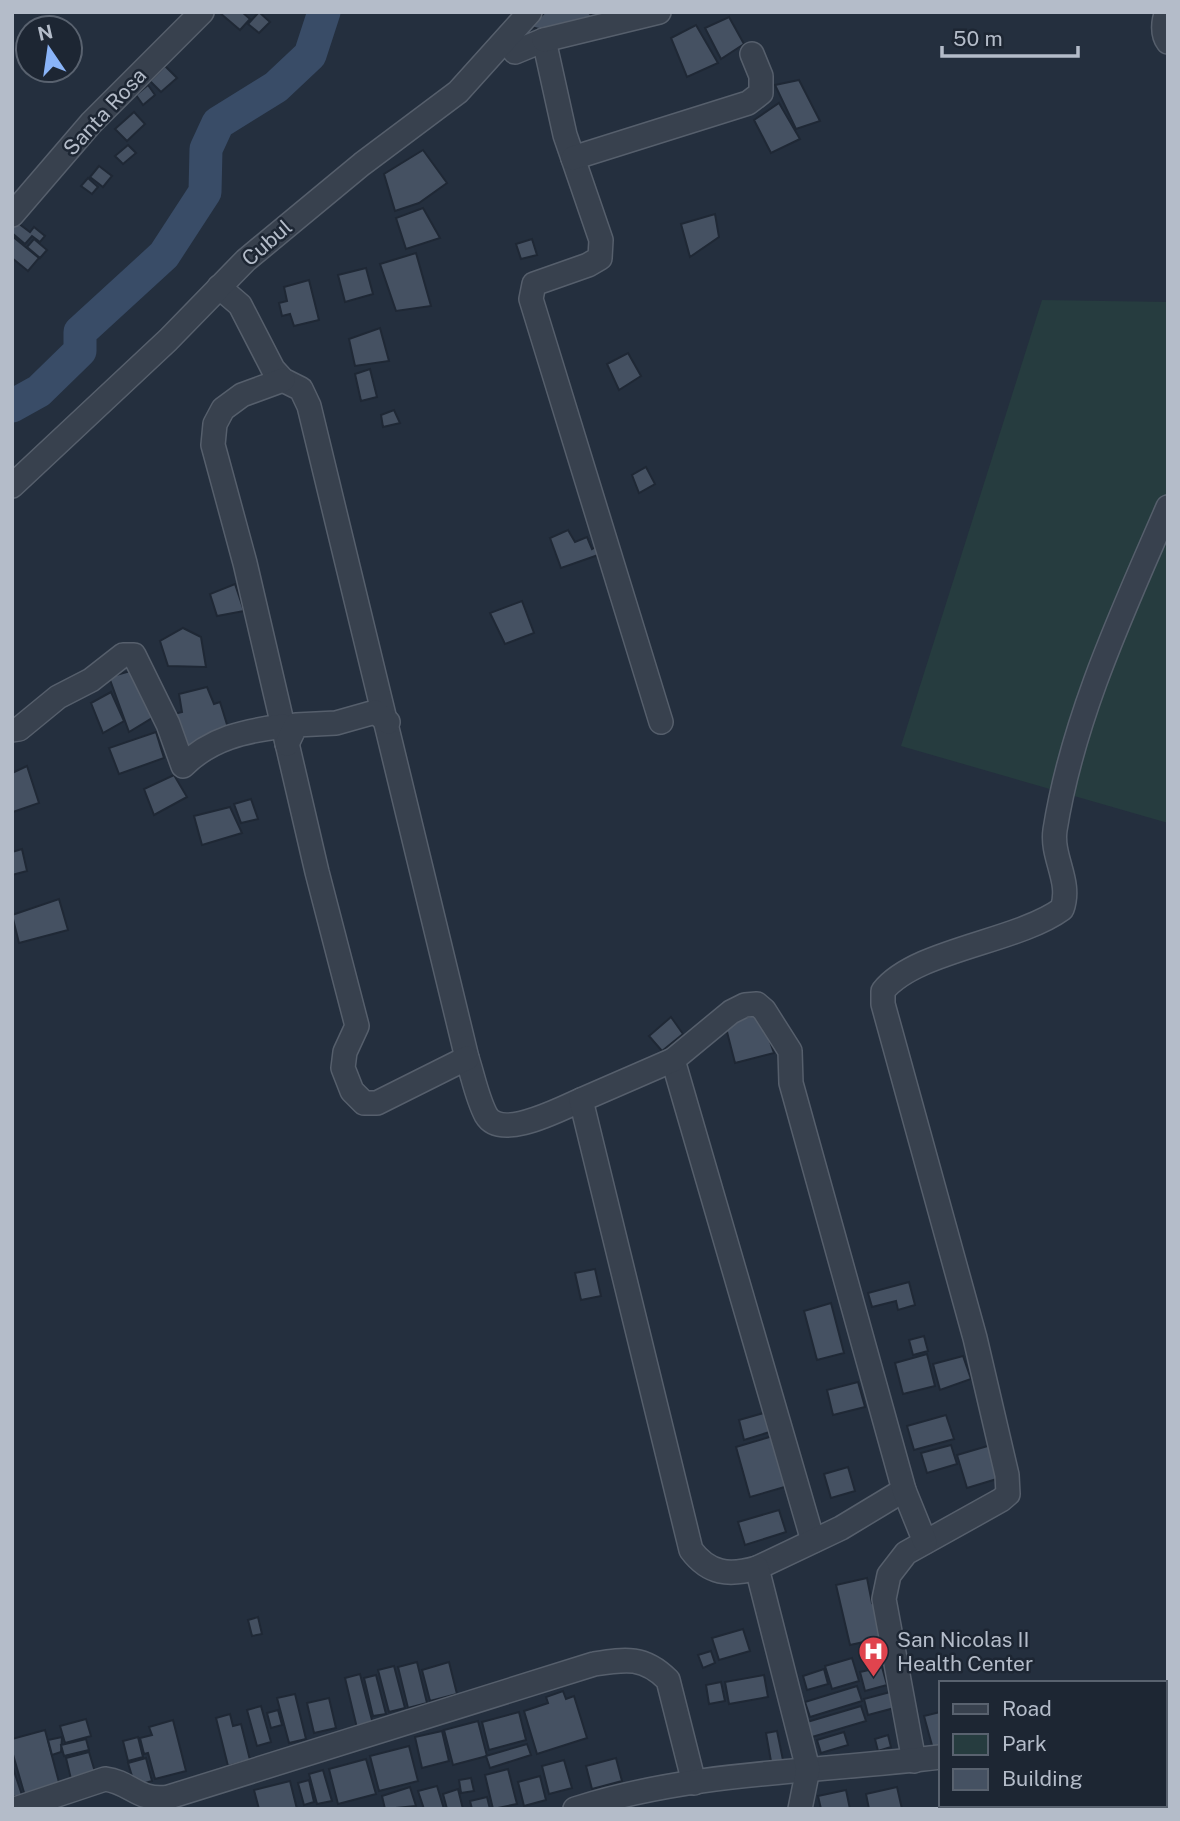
<svg xmlns="http://www.w3.org/2000/svg" width="1180" height="1821" font-family="'Public Sans',sans-serif">
	<rect width="100%" height="100%" fill="#242f3e"/>
	<path fill="#263c3f" d="M1042 300 1168 302V823L901 746Z"/>
	<g fill="none" stroke-linecap="round" stroke-linejoin="round">
		<path stroke="#394c67" stroke-width="33" d="M12 406 39 391 80 351V332L164 255 205 192 206 149 218 123 276 87 310 55 324 12"/>
	</g>
	<g fill="#455162" stroke="#1f2835" stroke-width="2">
		<path d="M242 12 250 19 240 30 220 13Z"/>
		<path d="M259 12 270 22 259 33 248 24Z"/>
		<path d="M545 12H588L593 17 555 33 531 27Z"/>
		<path d="M729 17 744 44 721 59 705 28Z"/>
		<path d="M696 25 718 63 687 77 671 38Z"/>
		<path d="M165 66 177 78 161 92 150 81Z"/>
		<path d="M799 80 820 121 796 129 775 85Z"/>
		<path d="M148 85 155 95 143 105 136 95Z"/>
		<path d="M779 103 800 139 771 153 754 120Z"/>
		<path d="M134 112 145 124 127 141 115 129Z"/>
		<path d="M128 145 136 153 123 164 115 156Z"/>
		<path d="M423 150 447 183 419 203 395 211 384 174Z"/>
		<path d="M99 166 112 176 103 187 90 177Z"/>
		<path d="M88 178 98 187 92 194 81 186Z"/>
		<path d="M423 208 440 238 406 249 396 218Z"/>
		<path d="M715 214 719 237 690 257 681 224Z"/>
		<path d="M14 220 30 232 34 227 45 236 40 242 32 236 25 244 12 233Z"/>
		<path d="M12 236 39 258 28 271 12 258Z"/>
		<path d="M34 239 47 250 40 258 27 247Z"/>
		<path d="M532 239 537 255 521 259 516 244Z"/>
		<path d="M416 253 431 306 396 311 380 264Z"/>
		<path d="M366 268 373 294 345 302 338 275Z"/>
		<path d="M309 280 319 320 294 326 290 314 282 316 279 303 287 301 284 287Z"/>
		<path d="M380 328 389 361 355 366 349 339Z"/>
		<path d="M628 353 641 376 619 390 607 364Z"/>
		<path d="M370 369 377 397 361 401 355 374Z"/>
		<path d="M394 410 400 423 383 427 381 415Z"/>
		<path d="M646 467 655 484 639 493 632 475Z"/>
		<path d="M568 530 575 542 587 537 592 549 599 545 601 554 561 568 550 538Z"/>
		<path d="M235 584 244 611 217 616 210 594Z"/>
		<path d="M522 601 534 633 505 644 490 613Z"/>
		<path d="M183 628 201 637 206 667 168 666 160 641Z"/>
		<path d="M134 670 152 718 129 732 109 677Z"/>
		<path d="M207 687 214 704 220 702 229 731 187 749 174 714 182 712 179 694Z"/>
		<path d="M111 692 124 721 103 733 91 703Z"/>
		<path d="M156 732 164 758 119 774 109 748Z"/>
		<path d="M27 766 39 803 13 812 12 773Z"/>
		<path d="M174 775 187 797 154 815 144 789Z"/>
		<path d="M251 799 258 819 241 823 234 804Z"/>
		<path d="M230 807 242 833 202 845 194 816Z"/>
		<path d="M22 849 27 871 12 875V852Z"/>
		<path d="M59 899 68 930 19 943 12 915Z"/>
		<path d="M760 1013 774 1053 735 1063 725 1024Z"/>
		<path d="M671 1017 683 1034 662 1051 649 1036Z"/>
		<path d="M595 1269 601 1296 581 1300 575 1273Z"/>
		<path d="M909 1282 915 1305 898 1310 896 1301 872 1307 868 1293Z"/>
		<path d="M831 1303 844 1353 817 1360 804 1311Z"/>
		<path d="M924 1336 928 1351 913 1355 909 1340Z"/>
		<path d="M927 1354 935 1386 903 1394 895 1363Z"/>
		<path d="M963 1356 971 1379 940 1390 933 1364Z"/>
		<path d="M858 1382 865 1407 833 1415 827 1390Z"/>
		<path d="M767 1412 773 1431 744 1440 739 1420Z"/>
		<path d="M946 1415 954 1439 914 1450 907 1426Z"/>
		<path d="M773 1436 788 1486 750 1497 736 1447Z"/>
		<path d="M951 1445 957 1464 927 1473 921 1453Z"/>
		<path d="M991 1445 1000 1478 967 1488 957 1455Z"/>
		<path d="M848 1467 855 1491 831 1498 824 1474Z"/>
		<path d="M779 1510 786 1532 745 1545 738 1522Z"/>
		<path d="M867 1578 872 1603 880 1601 882 1638 850 1645 836 1585Z"/>
		<path d="M258 1617 262 1634 252 1636 248 1620Z"/>
		<path d="M743 1629 750 1651 719 1660 712 1638Z"/>
		<path d="M711 1651 715 1663 703 1668 698 1655Z"/>
		<path d="M852 1658 859 1681 832 1689 825 1666Z"/>
		<path d="M417 1662 427 1703 408 1708 398 1667Z"/>
		<path d="M449 1662 457 1694 430 1701 422 1670Z"/>
		<path d="M394 1666 405 1708 389 1712 378 1670Z"/>
		<path d="M882 1667 887 1685 865 1691 860 1672Z"/>
		<path d="M824 1669 828 1684 807 1690 803 1676Z"/>
		<path d="M360 1674 373 1724 357 1728 345 1678Z"/>
		<path d="M376 1675 386 1714 373 1716 364 1678Z"/>
		<path d="M764 1675 768 1697 729 1704 725 1682Z"/>
		<path d="M721 1682 725 1701 709 1704 706 1685Z"/>
		<path d="M857 1686 862 1701 810 1717 805 1702Z"/>
		<path d="M563 1691 566 1699 574 1696 587 1738 537 1754 524 1711 548 1703 546 1697Z"/>
		<path d="M894 1691 898 1707 868 1715 864 1699Z"/>
		<path d="M295 1694 306 1739 289 1743 277 1698Z"/>
		<path d="M329 1698 336 1728 314 1733 307 1703Z"/>
		<path d="M261 1706 271 1742 257 1746 247 1710Z"/>
		<path d="M861 1706 866 1721 812 1737 807 1722Z"/>
		<path d="M278 1710 282 1725 271 1728 267 1713Z"/>
		<path d="M519 1712 526 1740 489 1750 482 1722Z"/>
		<path d="M940 1712V1747L933 1749 924 1716Z"/>
		<path d="M230 1714 233 1726 241 1724 250 1760 228 1766 216 1718Z"/>
		<path d="M86 1719 91 1736 65 1743 60 1726Z"/>
		<path d="M173 1720 186 1771 155 1779 148 1753 144 1754 140 1738 152 1735 149 1727Z"/>
		<path d="M478 1721 487 1756 453 1765 444 1730Z"/>
		<path d="M45 1730 60 1786 25 1796 12 1751V1739Z"/>
		<path d="M442 1731 449 1761 422 1768 415 1737Z"/>
		<path d="M777 1731 784 1765 772 1767 766 1733Z"/>
		<path d="M844 1732 848 1745 821 1753 817 1740Z"/>
		<path d="M888 1735 891 1747 878 1751 875 1739Z"/>
		<path d="M62 1737 61 1752 52 1755 48 1740Z"/>
		<path d="M138 1737 143 1757 128 1761 123 1741Z"/>
		<path d="M86 1739 89 1750 64 1756 61 1745Z"/>
		<path d="M527 1744 531 1755 490 1768 486 1756Z"/>
		<path d="M409 1746 418 1781 379 1791 370 1756Z"/>
		<path d="M89 1752 95 1772 71 1779 66 1758Z"/>
		<path d="M146 1758 152 1781 135 1786 128 1763Z"/>
		<path d="M616 1758 622 1781 592 1789 586 1766Z"/>
		<path d="M366 1759 376 1794 338 1804 329 1769Z"/>
		<path d="M564 1760 572 1788 549 1794 542 1766Z"/>
		<path d="M12 1765 22 1795 12 1797Z"/>
		<path d="M508 1769 517 1804 493 1809 485 1775Z"/>
		<path d="M323 1770 332 1801 317 1804 309 1774Z"/>
		<path d="M540 1776 546 1800 524 1806 518 1782Z"/>
		<path d="M471 1778 474 1791 461 1793 459 1780Z"/>
		<path d="M309 1780 314 1802 304 1805 298 1783Z"/>
		<path d="M290 1781 297 1809H259L254 1790Z"/>
		<path d="M437 1786 444 1809H424L418 1791Z"/>
		<path d="M410 1787 416 1806 385 1809 382 1796Z"/>
		<path d="M897 1787 902 1809H869L866 1794Z"/>
		<path d="M458 1789 463 1809H447L443 1794Z"/>
		<path d="M846 1790 850 1809H821L818 1796Z"/>
		<path d="M487 1797 490 1809H472L470 1801Z"/>
	</g>
	<g fill="none" stroke-linecap="round" stroke-linejoin="round">
		<defs>
			<g id="minor">
				<path d="M1167 12C1163 21 1162 34 1168 42"/>
				<path d="M506 40 515 52 544 40 565 135 601 240 600 258 588 265 534 284 531 299 661 722"/>
				<path d="M544 40 659 12"/>
				<path d="M573 158 748 103 761 93V76L752 54"/>
				<path d="M12 215 91 123 202 12"/>
				<path d="M219 287 240 305 273 369 283 380 301 389 309 406 467 1058C473 1076 477 1098 486 1115 501 1141 560 1109 581 1100"/>
				<path d="M283 380 242 395 223 409 215 424 213 445 245 563 317 872 357 1026 345 1052 343 1068 352 1091 364 1103H377L467 1058"/>
				<path d="M12 486 168 340 246 260 362 164 458 92 530 12"/>
				<path d="M12 730 19 729 58 697 91 680 123 655H134L168 724 183 766C211 738 245 731 283 726"/>
				<path d="M287 744 296 725 336 723 375 712 388 722"/>
				<path d="M673 1060 813 1541"/>
				<path d="M757 1568 841 1528 904 1490"/>
				<path d="M914 1761 884 1599 889 1575 906 1553 1001 1500 1008 1494 1007 1475 975 1338 883 1004V991C915 950 1017 942 1062 909 1072 881 1051 858 1055 830 1073 717 1123 611 1168 507"/>
				<path d="M15 1809 105 1779C131 1782 138 1802 169 1797L594 1664C626 1659 644 1656 668 1680L694 1783"/>
				<path d="M575 1809C692 1771 819 1772 940 1757"/>
				<path d="M800 1809 808 1769 757 1568C729 1576 709 1574 691 1550L581 1100 673 1060 731 1012 745 1005 757 1004 764 1010 790 1051 791 1083 904 1490 925 1542"/>
			</g>
		</defs>
		<use href="#minor" stroke="#565f6c" stroke-width="26"/>
		<use href="#minor" stroke="#38414e" stroke-width="23"/>
	</g>
	<defs>
		<symbol id="hospital-pin" viewBox="-11 -11 22 30"><path d="M0 17L-7.5 6A9.5 9.5 0 1 1 7.5 6Z" fill="#e0444e" stroke="#1d2633"/><path d="M-5-5h3v3.5h4V-5h3V5h-3V1.5h-4V5h-3Z" fill="#fff"/></symbol>
	</defs>
	<g fill-rule="evenodd">
		<use href="#hospital-pin" x="856" y="1634" width="35" height="47"/>
	</g>
	<g text-anchor="middle" stroke-width="5" stroke-linejoin="round" paint-order="stroke">
		<g font-size="21" fill="#b4bcc9" stroke="#1d2633">
			<text transform="translate(105 112) rotate(-47)" y="7">Santa Rosa</text>
			<text transform="translate(267 243) rotate(-41)" y="7">Cubul</text>
		</g>
		<g font-size="21" fill="#b4bcc9" stroke="#1d2633" text-anchor="start">
			<text x="897" y="1647">San Nicolas II<tspan x="897" dy="24">Health Center</tspan></text>
		</g>
	</g>
	<rect width="1180" height="1821" fill="none" stroke="#b4bcc9" stroke-width="28"/>
	<rect x="939" y="1681" width="228" height="126" fill="#1d2633" stroke="#59626f" stroke-width="2"/>
	<rect x="953" y="1704" width="35" height="10" fill="#38414e" stroke="#59626f" stroke-width="2"/>
	<text x="1002" y="1716" font-size="21" fill="#b4bcc9">Road</text>
	<rect x="953" y="1734" width="35" height="21" fill="#263c3f" stroke="#59626f" stroke-width="2"/>
	<text x="1002" y="1751" font-size="21" fill="#b4bcc9">Park</text>
	<rect x="953" y="1769" width="35" height="21" fill="#455162" stroke="#59626f" stroke-width="2"/>
	<text x="1002" y="1786" font-size="21" fill="#b4bcc9">Building</text>
	<g transform="translate(49 49) rotate(347)"><circle r="33" fill="#1d2633" stroke="#59626f" stroke-width="2"/>
	<path d="M0-5L12 26L0 18L-12 26Z" fill="#8ab4f8"/>
	<text y="-10" font-size="19" font-weight="bold" text-anchor="middle" fill="#b4bcc9">N</text>
	</g>
	<path d="M942 46v10h136v-10" fill="none" stroke="#b4bcc9" stroke-width="3.5"/>
	<text x="953" y="46" font-size="21" fill="#b4bcc9" stroke="#1d2633" stroke-width="5" paint-order="stroke">50 m</text>
</svg>
